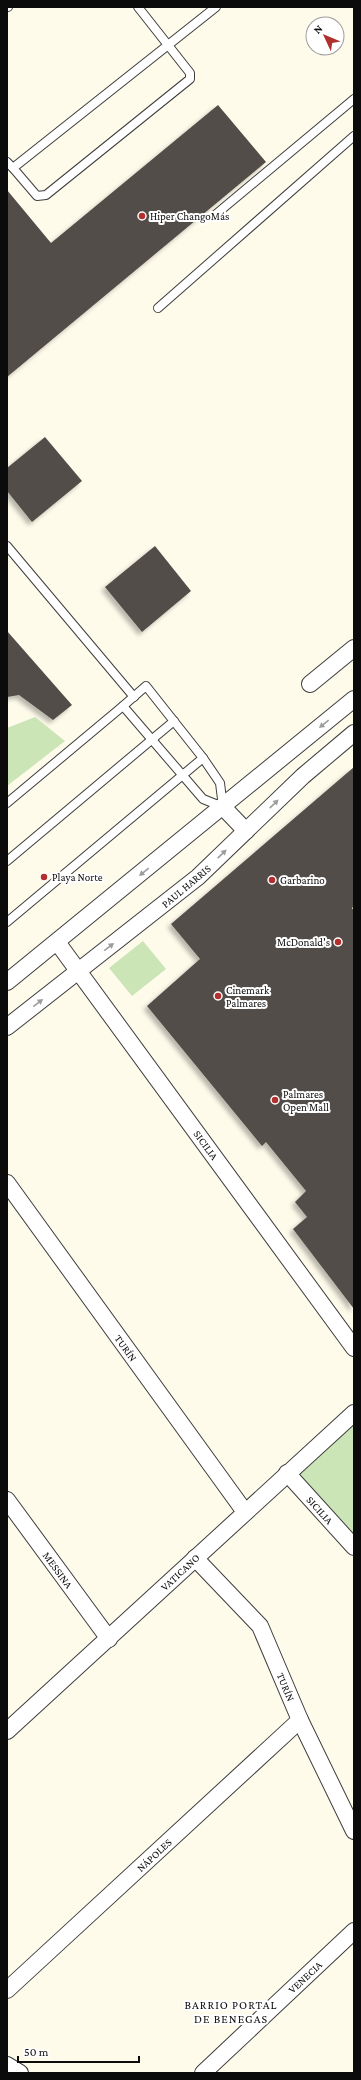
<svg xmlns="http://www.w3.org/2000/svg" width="361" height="2080" font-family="'Crimson Pro',serif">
	<defs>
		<filter id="shadow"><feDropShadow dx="-3.5" dy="3.5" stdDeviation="2" flood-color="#0004"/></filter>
	</defs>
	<rect width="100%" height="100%" fill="#fefbeb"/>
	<g fill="#cce5b7">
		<path d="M35 717 65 741 7 786V728Z"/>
		<path d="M143 941 166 969 132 996 109 968Z"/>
		<path d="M354 1419V1547L287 1473Z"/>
	</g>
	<g fill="#534d48" filter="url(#shadow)">
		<path d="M218 105 266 162 7 377V190L51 243Z"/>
		<path d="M45 437 82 481 32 522 7 491V468Z"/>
		<path d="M155 546 191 591 142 632 105 587Z"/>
		<path d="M7 631 72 705 53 720 19 695 7 697Z"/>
		<path d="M354 767V904L352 909H354V1309L293 1229 307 1217 295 1202 306 1191 266 1142 262 1146 147 1006 200 959 171 924Z"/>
	</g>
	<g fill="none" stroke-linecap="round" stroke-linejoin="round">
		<defs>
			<g id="service">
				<path d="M7 7H8"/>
				<path d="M7 162 13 168 216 7"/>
				<path d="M13 168 37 196 46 195 190 79V73L138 7"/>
				<path d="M215 215 354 99"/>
				<path d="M158 308 354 136"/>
				<path d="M7 546 134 697"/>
				<path d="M146 686 203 758 220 783 223 807 203 799 123 706Z"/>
				<path d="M7 803 123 706"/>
				<path d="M7 861 174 721"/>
				<path d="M7 922 203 758"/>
			</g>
			<g id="minor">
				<path d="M310 684 354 648"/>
				<path d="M223 807 246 831"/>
				<path d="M57 942 354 1348"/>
				<path d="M7 982 354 699"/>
				<path d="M7 1027 198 877 303 776 354 733"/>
				<path d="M7 1183 245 1512"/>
				<path d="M287 1473 354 1547"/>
				<path d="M7 1500 109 1639"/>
				<path d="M195 1558 260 1626 300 1720 354 1831"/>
				<path d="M7 1731 354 1413"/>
				<path d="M7 1990 300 1720"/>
				<path d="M7 2065 20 2073"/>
				<path d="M203 2073 354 1931"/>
			</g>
		</defs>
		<use href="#service" stroke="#3e3e3e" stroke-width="10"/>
		<use href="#minor" stroke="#3e3e3e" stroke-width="18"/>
		<use href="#service" stroke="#fff" stroke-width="8"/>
		<use href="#minor" stroke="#fff" stroke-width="16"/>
	</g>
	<defs><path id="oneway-solid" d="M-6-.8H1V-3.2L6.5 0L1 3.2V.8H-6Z"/></defs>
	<g fill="#9d9d9d">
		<use href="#oneway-solid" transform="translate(324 724) rotate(141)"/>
		<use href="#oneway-solid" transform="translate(274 804) rotate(-44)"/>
		<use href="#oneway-solid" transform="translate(222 854) rotate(-44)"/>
		<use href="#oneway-solid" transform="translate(144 872) rotate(141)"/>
		<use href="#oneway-solid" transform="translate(109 947) rotate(-38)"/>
		<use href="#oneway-solid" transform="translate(38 1003) rotate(-38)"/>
	</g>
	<g fill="#b1302d" stroke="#fff" stroke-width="1.5">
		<circle cx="142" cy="216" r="4"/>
		<circle cx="44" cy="877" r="4"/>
		<circle cx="272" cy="880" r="4"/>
		<circle cx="338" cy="942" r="4"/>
		<circle cx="218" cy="996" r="4"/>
		<circle cx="275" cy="1100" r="4"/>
	</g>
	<g text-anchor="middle" stroke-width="4" stroke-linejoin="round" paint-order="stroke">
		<g font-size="11" fill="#0b0b0b" stroke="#fff" text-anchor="start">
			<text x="150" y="220">Hiper ChangoMás</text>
			<text x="52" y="881">Playa Norte</text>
			<text x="280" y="884">Garbarino</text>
			<text x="330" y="946" text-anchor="end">McDonald's</text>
			<text x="226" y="994">Cinemark<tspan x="226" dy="13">Palmares</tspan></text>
			<text x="283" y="1098">Palmares<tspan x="283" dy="13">Open Mall</tspan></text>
		</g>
		<g font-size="11" fill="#0b0b0b" stroke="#fff">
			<text transform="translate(186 886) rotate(-40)" y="4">PAUL HARRIS</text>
			<text transform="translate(206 1145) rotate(54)" y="4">SICILIA</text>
			<text transform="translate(126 1348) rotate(54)" y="4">TURÍN</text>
			<text transform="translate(320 1510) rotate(48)" y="4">SICILIA</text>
			<text transform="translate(58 1570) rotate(54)" y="4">MESSINA</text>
			<text transform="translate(180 1572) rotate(-43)" y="4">VATICANO</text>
			<text transform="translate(286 1687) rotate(67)" y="4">TURÍN</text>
			<text transform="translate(154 1855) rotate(-43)" y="4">NÁPOLES</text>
			<text transform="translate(305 1977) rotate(-43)" y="4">VENECIA</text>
		</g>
		<g font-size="12" letter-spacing="1" fill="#0b0b0b" stroke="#fff">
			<text x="231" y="2009">BARRIO PORTAL<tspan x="231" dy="14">DE BENEGAS</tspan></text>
		</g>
	</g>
	<rect width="361" height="2080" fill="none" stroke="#0b0b0b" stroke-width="16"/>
	<g transform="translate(325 36) rotate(314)"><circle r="19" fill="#ffffff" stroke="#9d9d9d"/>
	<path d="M0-3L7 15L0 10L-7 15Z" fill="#b1302d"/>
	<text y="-6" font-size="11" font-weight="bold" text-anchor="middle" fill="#0b0b0b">N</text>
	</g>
	<path d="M18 2056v6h121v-6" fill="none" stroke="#0b0b0b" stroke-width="2"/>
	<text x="24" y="2056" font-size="12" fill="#0b0b0b" stroke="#ffffff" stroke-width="3" paint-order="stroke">50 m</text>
</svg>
